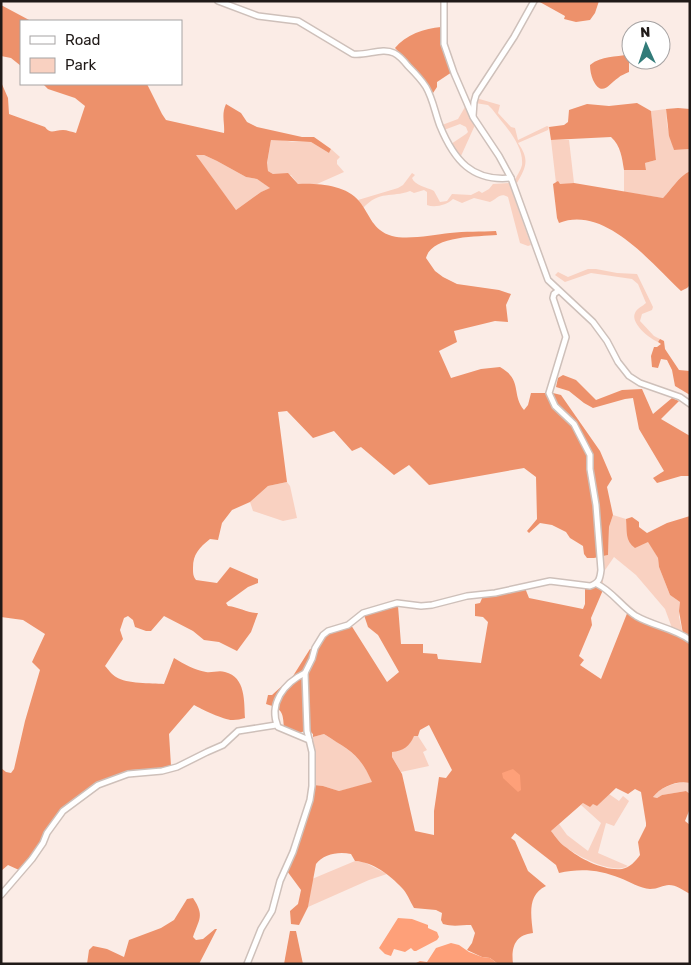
<svg xmlns="http://www.w3.org/2000/svg" width="691" height="965" font-family="Rubik,sans-serif">
	<rect width="100%" height="100%" fill="#fbece6"/>
	<g fill="#f9d1c1">
		<path d="M476 98 500 105 498 113 511 127 515 128 518 140 547 126 549 127 548 130 518 143C530 160 526 167 517 183L515 180C517 175 521 170 522 165 524 144 503 124 492 109L488 105 475 103Z"/>
		<path d="M465 107 475 125 461 156 451 144 466 134 468 132 466 127 460 124 444 130 442 125 458 119Z"/>
		<path d="M666 109 667 125 674 150 690 149V171C678 177 672 189 663 198L624 192V170H646L645 163 656 160 651 111Z"/>
		<path d="M277 139 293 142H311L329 153 331 149 340 157 337 160V164L344 172 317 184H298L291 175 273 174 268 171 267 164 271 140Z"/>
		<path d="M551 140H569L574 183 560 185 558 182 556 183Z"/>
		<path d="M195 155H204L217 161 246 177 257 179 271 188 261 192 236 210Z"/>
		<path d="M412 173 415 175 412 178C415 186 427 187 434 191L440 202 447 201 452 194 471 195 479 191 482 193 489 189 493 184 509 183 531 245 528 246 520 243 508 197C500 192 497 199 490 202L474 198 462 203 453 199C447 205 435 208 427 205V192L424 190 414 193 410 191C391 198 380 190 363 208L358 200 398 188 403 185Z"/>
		<path d="M588 269H596L617 273 637 274 653 307 652 310 642 314 640 321 654 336 660 339 658 342C650 339 630 323 635 313 637 308 643 306 646 303L638 284 632 279 591 273 565 282 555 275 558 272 568 277Z"/>
		<path d="M287 482 290 486 297 518 283 521 253 511 250 502 268 486Z"/>
		<path d="M613 515 626 519 627 534 641 545 648 541 658 558 659 567 670 595 680 602 679 617 683 634 672 628 665 609 636 575 614 557 603 573V583L595 581 598 573 597 558 608 555 609 527Z"/>
		<path d="M324 734C350 751 359 753 373 783L339 791 323 786 314 785 313 737Z"/>
		<path d="M414 735 418 736 427 750 423 752 429 766 401 772 392 757 391 752C401 751 411 744 414 735Z"/>
		<path d="M687 782 690 783V794L686 791 662 795 657 798 653 797C661 787 673 783 687 782Z"/>
		<path d="M609 794 619 801 623 796 629 801 614 826 606 823 598 853 628 866C614 875 579 857 567 848 560 844 556 837 551 831L559 824 567 835 588 851 601 823 581 805 583 803H593L597 806Z"/>
		<path d="M355 861 364 862 387 874 369 880 308 907 312 879Z"/>
	</g>
	<g fill="#ed916b" fill-rule="evenodd">
		<path d="M538 1H599L595 13 590 20 576 22 564 19 565 16Z"/>
		<path d="M1 5 31 21H21V66L11 58 1 56Z"/>
		<path d="M441 27 443 47 452 72 437 82V87L433 93 424 79 395 48C405 35 425 28 441 27Z"/>
		<path d="M629 54V72C625 74 621 75 618 78 609 84 602 98 593 80 591 75 590 70 590 65 602 55 615 58 629 54Z"/>
		<path d="M1 82 8 98 9 114 45 127C51 135 54 130 63 130 67 130 72 132 76 133L85 106 75 98 48 89 43 84H147L162 114 166 120 224 133C225 123 221 115 226 104L241 113 247 122 257 127 302 137H314L331 149 329 153 311 142 271 140 267 163 268 171 273 174 288 173 298 184C318 183 346 185 359 201 371 216 372 230 392 236 407 240 434 235 450 233 465 231 481 232 496 231L497 235C477 237 432 235 426 258L435 271 443 277 457 284 499 290 511 294 506 305 508 322 495 321 454 331 457 342 439 351 451 378 481 369 500 367C523 380 511 394 524 410L528 405 531 393H553L561 395 600 451 612 479 607 487 613 515 609 527 608 555 594 558H587L584 554 583 546 570 538 566 532 552 525 540 523 529 533 527 531 537 519 536 477 524 468 429 485 409 465 394 475 361 447 352 451 334 431 313 438 287 411 278 412 287 482 268 486 250 502 232 510 222 523 218 540 210 539C199 548 193 554 193 568 193 573 193 576 196 580L217 583 230 567 258 579V583L248 587 226 603 228 606C239 607 247 613 258 613L251 632 237 651 219 642 204 640 193 631 164 616 151 631H146L135 627 133 620 128 616 124 618 120 630 123 639 105 666C108 669 112 675 116 677 127 684 151 683 164 684L174 658C184 664 194 670 206 672 212 673 219 670 225 672 246 677 244 702 245 718 241 719 237 720 233 720 226 721 201 709 194 705L169 734 171 766 158 769 130 770 95 784 59 811 44 832 41 843 19 870 8 865 1 871V768L6 772 11 773 14 769 25 721 40 670 32 662 45 634 23 620 1 617ZM196 155H204L217 161 246 177 257 179 270 188 261 192 236 210Z"/>
		<path d="M637 103 651 111 656 160 645 163 646 170H624C622 158 621 146 611 137L551 140 549 127 564 125 568 122 569 110 587 104 609 106Z"/>
		<path d="M678 108 690 109V149L674 150 669 136 666 109Z"/>
		<path d="M690 171V285L687 288 681 291C651 263 605 205 559 223L557 218 553 184 558 181 560 184 574 183 663 198C672 189 678 177 690 171Z"/>
		<path d="M660 339 664 341 665 349 679 370 690 371V395L675 386 672 370 667 360 661 359 658 368 652 367 651 356 654 347H657L661 344 658 342Z"/>
		<path d="M563 375 576 380 596 400 622 390 642 389 653 414 672 398 679 401 661 419 690 436V476H681L657 483 653 478 664 471 639 429 633 398 625 399 593 408 584 403 569 391 556 387 558 378Z"/>
		<path d="M690 516V783C677 780 661 787 653 797L657 798 662 795 686 791 690 794 689 811 685 821 690 825V894C683 890 676 885 669 885 663 885 658 889 650 889 640 888 630 882 620 878 600 870 581 868 559 873L556 865 515 833 511 838 515 841 528 871 546 886C527 895 531 915 533 933 515 935 511 947 513 964H498L490 958 482 957 467 950 472 943 475 933 471 925C461 925 453 927 443 924L441 920 442 913 436 910 414 908C410 901 407 893 402 888 390 875 373 862 355 861L351 854C339 851 323 854 316 864L308 907 299 925 291 924 290 911 298 904 301 890 287 871 312 802 314 785 323 786 339 791 372 782C359 753 350 751 324 734L313 737V734L308 730 299 733 284 729C283 712 283 709 266 704L268 695H272L293 676 310 649 316 650 327 635 351 625 387 682 399 672 378 635 368 627 364 615 398 606 401 644H423V653L437 654 438 659 481 663 488 622 483 617 475 616V604L480 603 483 596 525 588 529 598 583 609 585 604V588L598 587 603 590 591 618 592 625 579 656 584 660 580 665 601 679 628 611 683 634 679 611 680 602 670 595 659 567 658 558 648 542 635 548C625 541 627 531 626 519L632 517 639 522V527L647 533 667 523ZM429 725 452 770 446 778 439 777 434 811V835L415 831 402 774 392 757V752C403 751 410 746 414 736H418L420 730ZM616 788 628 794 635 789 641 792 646 823V826L638 842 640 855C636 861 629 868 622 869 604 871 580 859 567 848 560 844 556 837 551 831L583 803 590 807 593 804 597 806Z"/>
		<path d="M193 898C205 916 199 919 193 937L196 940 203 939 215 929H217L199 964H87L89 950 93 946 107 949 124 957 129 940 161 928 174 920 187 899Z"/>
		<path d="M290 931H296L303 964H284Z"/>
	</g>
	<g fill="#fea079">
		<path d="M513 769 520 775 521 790 518 792 503 778 502 773Z"/>
		<path d="M398 918 412 919 428 925V928L437 932 439 937 437 940 416 951H414L411 948 405 952 394 949 391 956 385 954 379 948Z"/>
		<path d="M451 943 459 945 469 952 482 957 490 958 498 964H414L420 961 427 962 436 948Z"/>
	</g>
	<g fill="none" stroke-linecap="round" stroke-linejoin="round">
		<defs>
			<g id="street">
				<path d="M218 1 258 16 298 21 353 54C367 56 382 47 394 53 400 56 404 61 408 66 414 72 421 79 426 87 433 99 435 113 440 126 454 160 472 182 511 178"/>
				<path d="M444 1V44L454 73 473 117 499 156 511 178 548 280 593 322 607 341 618 362 629 376 640 383 680 397 690 404"/>
				<path d="M473 116 474 102 476 95 514 37 534 1"/>
				<path d="M597 584C612 591 622 607 636 616 653 626 674 628 690 640"/>
				<path d="M305 673C284 683 268 704 278 727L309 740"/>
				<path d="M1 895 32 859 43 843 47 833 63 811 98 785 128 774 162 771 177 767 207 752 223 745 238 731 276 725"/>
				<path d="M247 964 261 929 272 911 280 881 293 852 310 800 312 786V752L307 731 305 673 312 659 315 648 323 635 328 631 348 625 363 613 397 603 421 606 432 605 467 596 495 593 550 581 590 586C599 583 600 579 601 570L596 505 590 469V455L574 424 555 406 549 393 566 337 553 298 554 294 558 291"/>
			</g>
		</defs>
		<use href="#street" stroke="#cec0ba" stroke-width="8"/>
		<use href="#street" stroke="#fff" stroke-width="5"/>
	</g>
	<rect width="691" height="965" fill="none" stroke="#201a18" stroke-width="5"/>
	<rect x="20" y="20" width="162" height="65" fill="#ffffff" stroke="#a6a3a3"/>
	<rect x="30" y="36" width="25" height="8" fill="#ffffff" stroke="#a6a3a3"/>
	<text x="65" y="45" font-size="15" fill="#201a18">Road</text>
	<rect x="30" y="58" width="25" height="15" fill="#f9d1c1" stroke="#a6a3a3"/>
	<text x="65" y="70" font-size="15" fill="#201a18">Park</text>
	<g transform="translate(646 45) rotate(357)"><circle r="24" fill="#ffffff" stroke="#a6a3a3"/>
	<path d="M0-4L9 19L0 12L-9 19Z" fill="#327b79"/>
	<text y="-8" font-size="14" font-weight="bold" text-anchor="middle" fill="#201a18">N</text>
	</g>
</svg>
